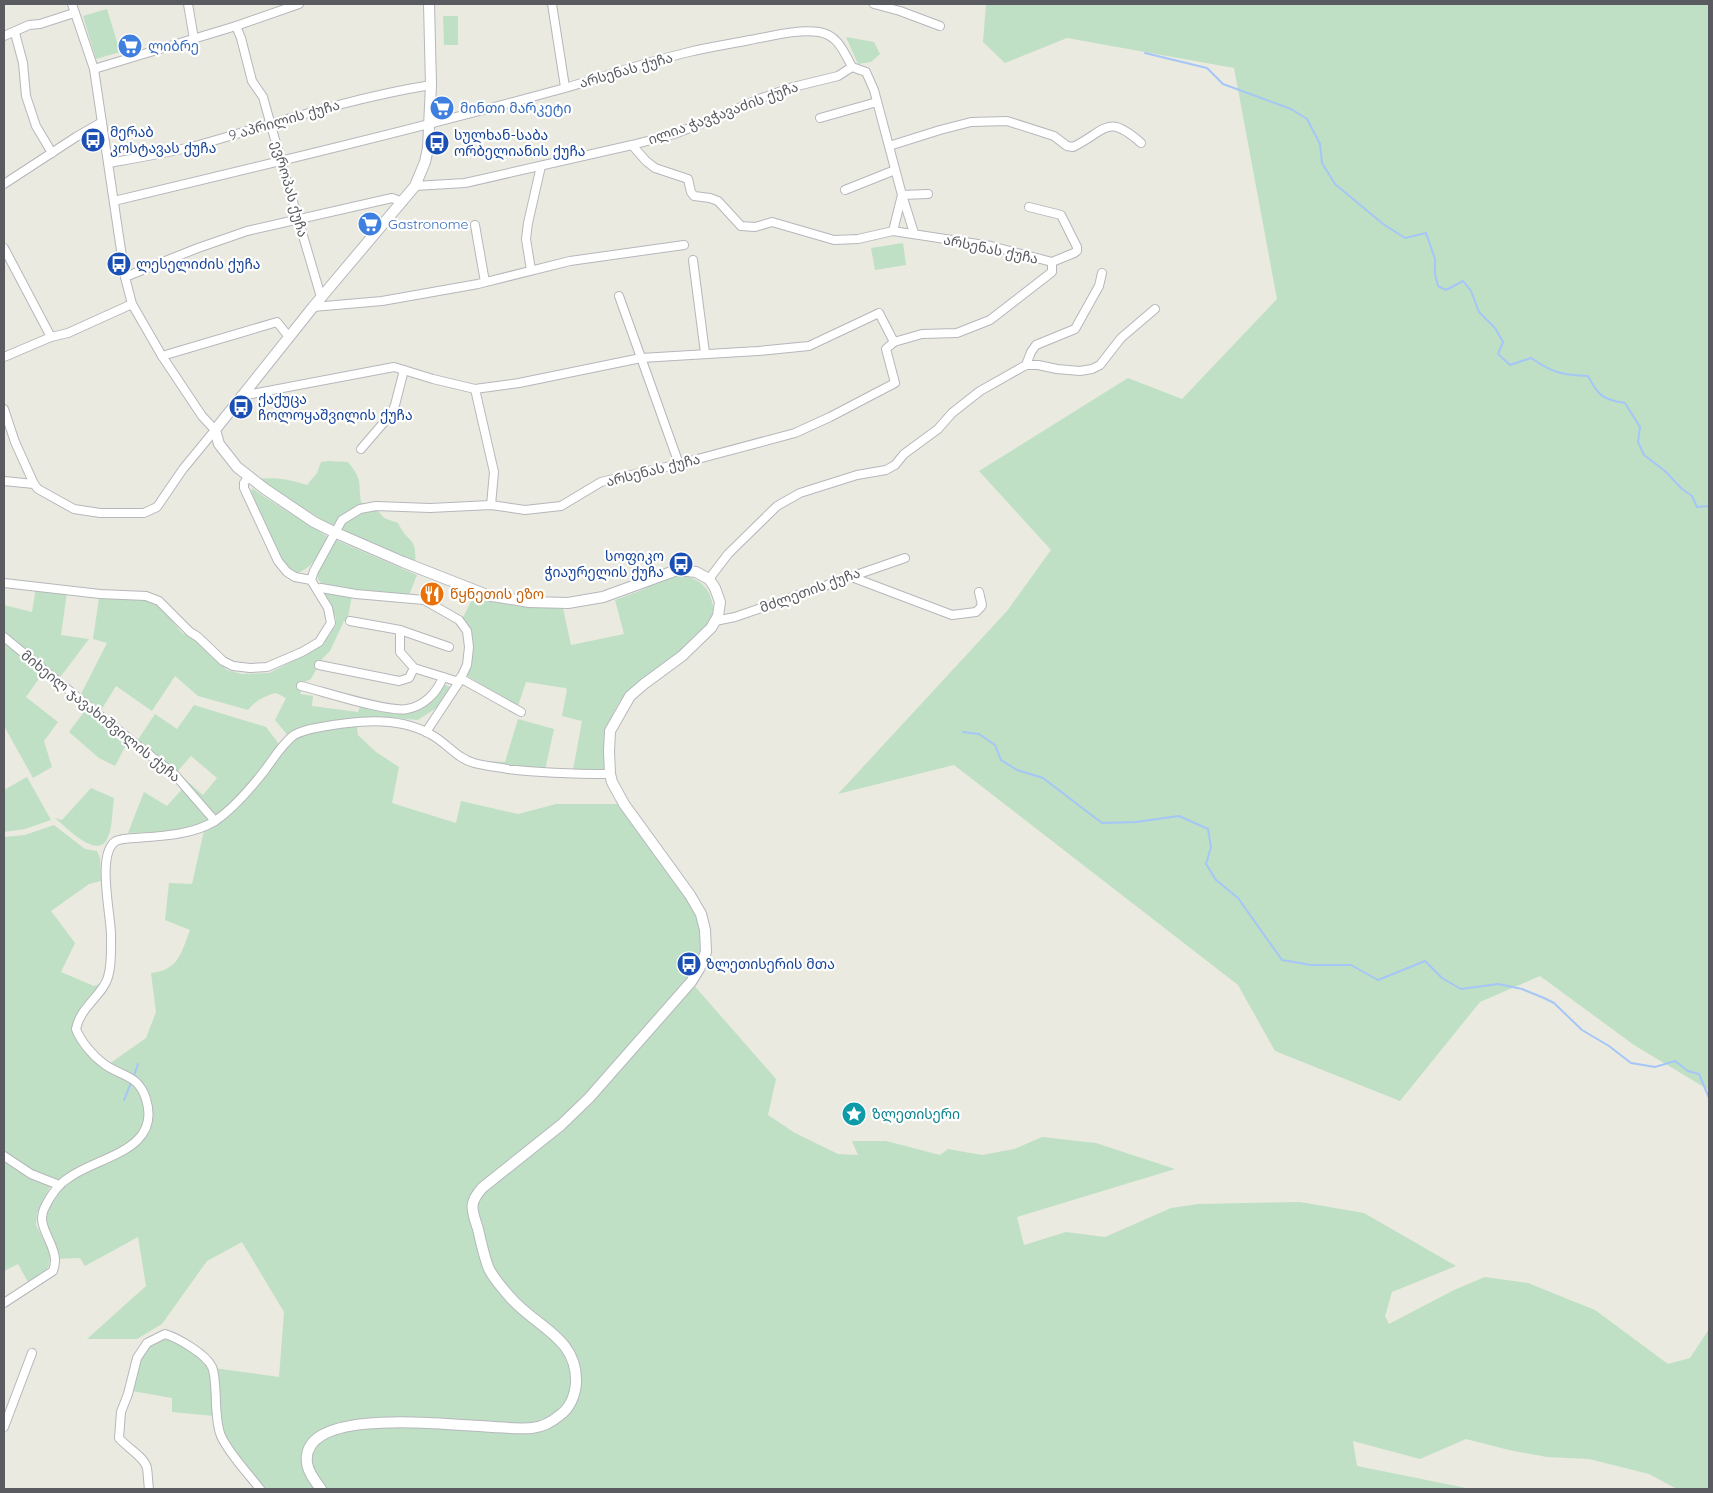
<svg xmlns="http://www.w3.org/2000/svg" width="1713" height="1493" font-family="Quicksand,'Noto Sans Georgian',sans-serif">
	<rect width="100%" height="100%" fill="#eaeae0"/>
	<g fill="#bfe0c4" fill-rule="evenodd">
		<path d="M986 4H1709V1090L1634 1045 1540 976 1480 1002 1400 1101 1275 1051 1238 985 954 765 838 794 1007 611 1051 550 979 471 1128 378 1182 399 1277 299 1234 68 1067 38 1005 63 983 42Z"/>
		<path d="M107 9 120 52 96 59 83 16Z"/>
		<path d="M443 16H458V45H444Z"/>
		<path d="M846 37 874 42 880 54 871 62 858 64Z"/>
		<path d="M903 243 906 265 875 270 871 248Z"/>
		<path d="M327 461 348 462C363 481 358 480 361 502 366 504 372 510 378 511L384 518 398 523C408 544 417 536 415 562L327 523 257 479C277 477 288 479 307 485L317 473 321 462Z"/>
		<path d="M252 488C276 506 303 520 328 537 320 551 314 568 297 573 279 565 260 514 251 496Z"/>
		<path d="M336 540 417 575 409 595 369 593 327 587C323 585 320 583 318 579 315 570 330 546 336 540Z"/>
		<path d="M670 575C686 575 701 578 709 593 711 598 714 606 713 611 710 638 657 667 637 683 631 688 624 696 619 703 606 721 608 747 606 769L573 770 582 721 562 716 567 689 565 688 526 682 518 706 466 675C477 653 470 640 462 619L474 596 515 606 563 608 571 645 624 634 615 600 642 590Z"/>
		<path d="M36 587 67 592 61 635 89 639 58 680 4 634V605L32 612Z"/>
		<path d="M323 592 352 596 347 622 344 621 330 651 322 659 311 679 304 682 300 694 313 696 312 706 358 712 361 703 407 711 444 684 452 688 438 707 418 720 381 717 312 726 289 737 275 720 286 698 276 693C264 696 255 701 248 710L198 696 175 676 152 711 116 686 100 712 80 696 107 643 93 639 99 598 138 597 158 603 182 633 196 640 214 659 227 670 242 674 269 673 315 650 329 636 336 625V618Z"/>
		<path d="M4 641 43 673 26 697 58 722 44 741 52 767 33 778 4 726Z"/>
		<path d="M194 705 266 727 279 744 246 789 222 812 215 817 191 788 137 741 155 714 177 729ZM191 756 217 778 203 795 177 772Z"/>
		<path d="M87 708 128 741 115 766 99 758 69 732Z"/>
		<path d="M518 719 554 729 545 770 495 764 487 761 505 762Z"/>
		<path d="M333 726 357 727 358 735 376 752 399 767 392 803 456 823 461 801 518 814 556 804H624L701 914 706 952 691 982 776 1079 768 1115 795 1133 838 1154 858 1155 852 1141H886L940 1155 948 1149 982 1155 1014 1149 1042 1137 1096 1143 1175 1169 1017 1217 1024 1245 1066 1232 1105 1237 1171 1208 1198 1204 1300 1202 1364 1213 1456 1266 1392 1292 1385 1316 1389 1324 1454 1290 1485 1277 1528 1283 1595 1310 1668 1364 1690 1358 1709 1329V1489H1677L1649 1474 1589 1459 1547 1457 1509 1450 1466 1439 1420 1459 1353 1441 1357 1466 1471 1489H263L225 1436 221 1417 220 1394 214 1368 279 1377 284 1312 242 1242 207 1261 162 1324 137 1339H87L146 1286 138 1237 85 1266 80 1258 55 1259 43 1226 51 1196 59 1185 124 1151 148 1126 141 1086 109 1064 146 1038 156 1012 151 973C179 970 181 953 190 930L165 920 169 883 192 884 205 826 223 814 296 734Z"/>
		<path d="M27 777 51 820 25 829 4 832V790Z"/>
		<path d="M184 787 211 819C195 834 150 832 128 833L144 792 167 806Z"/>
		<path d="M91 788 114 798C112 810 113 825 108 837 99 862 66 827 55 818L62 820Z"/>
		<path d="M54 825 85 849 97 851 100 858 101 881 89 884 51 911 75 943 61 972 94 986 102 983 75 1021 84 1049 103 1069 130 1080 143 1096 145 1124 138 1136 128 1145 74 1171 57 1182 33 1173 4 1154V837L25 835Z"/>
		<path d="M4 1158 51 1185 37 1213 36 1225 48 1248 50 1257 49 1265 45 1272 28 1282 18 1264 4 1271Z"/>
		<path d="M160 1339C172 1339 180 1343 189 1349 195 1354 203 1359 206 1365 213 1378 213 1402 214 1416L172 1412V1398L132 1391C137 1371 140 1351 160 1339Z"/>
	</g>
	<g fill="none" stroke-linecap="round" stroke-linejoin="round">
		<g stroke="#a5c6f6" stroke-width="2">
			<path d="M1145 53 1207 68 1223 84 1291 109 1307 119 1320 144 1322 163 1335 184 1383 224 1405 238 1426 233 1435 259V274L1438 286 1446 290 1463 281 1471 291 1479 312 1495 328 1503 342 1498 354 1510 365 1531 358C1553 373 1562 375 1588 376 1598 396 1604 400 1625 403L1640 427 1638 442 1644 455 1665 471 1682 489 1692 496 1697 507 1709 506"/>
			<path d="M963 732 979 734 995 745 1001 760 1017 770 1043 778 1102 823 1136 822 1179 816 1208 829 1211 847 1206 864 1216 880 1238 898 1282 960 1311 965H1351L1378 980 1425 961 1442 978 1461 989 1498 984 1522 989 1544 998 1554 1003 1582 1030 1609 1046 1631 1063 1655 1067 1675 1061 1688 1071 1699 1074 1709 1098"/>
			<path d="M133 1078 138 1064"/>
			<path d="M124 1100 131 1083"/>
		</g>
		<defs>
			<g id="minor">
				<path d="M188 4 194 39"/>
				<path d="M552 4 565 87"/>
				<path d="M874 4 900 11 940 26"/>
				<path d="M236 26 241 38 252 81 263 97 281 161 321 297"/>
				<path d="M15 33 23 63 26 96 36 126 52 153"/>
				<path d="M4 36 29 25 40 24 74 13"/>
				<path d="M94 69 236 26 299 4"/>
				<path d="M820 118 877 102"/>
				<path d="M889 146 940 130 971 122 1007 121 1054 136 1067 146 1073 147C1107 130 1107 113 1141 143"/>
				<path d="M109 163C137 158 167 153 195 146 273 124 350 98 431 85"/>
				<path d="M4 184 76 137 102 122"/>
				<path d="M415 186 465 183 632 145 674 134 716 118 759 99 793 87 838 76 852 67"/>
				<path d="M845 190 895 170"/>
				<path d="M114 201C265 165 415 129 565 88 606 76 647 62 689 52 709 47 730 44 750 40 772 36 797 29 819 32 838 35 844 52 852 67L866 72 874 90 902 195 914 233"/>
				<path d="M1029 207 1061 215 1077 247V251L1074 253 1052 262"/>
				<path d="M475 225 485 282"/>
				<path d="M893 231 902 195 928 194"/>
				<path d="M4 248 51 337"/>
				<path d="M693 260 705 353"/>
				<path d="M531 270 526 239 528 223 541 166"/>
				<path d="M125 277 198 248 247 231 392 198 403 202"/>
				<path d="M619 296 679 464"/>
				<path d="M313 307 382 301 478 284 570 261 684 245"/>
				<path d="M162 356 277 322 289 337"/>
				<path d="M4 357 51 337 68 333 132 304"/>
				<path d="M1026 365 1031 352 1036 345 1075 329 1099 286 1102 273"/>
				<path d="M475 389 494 472 491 505"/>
				<path d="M241 396 394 367 433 379 475 389 519 383 641 358 758 351 809 346 879 313 894 342"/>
				<path d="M4 409 15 442 34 484 38 489 74 509 100 513H144L157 507 183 469 215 430 202 416 162 356 132 304 125 277 94 69 72 4"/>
				<path d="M361 449 391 414 395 405 404 370"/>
				<path d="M4 481 34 484"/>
				<path d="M849 576 952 615 976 612 980 608 982 605 979 592"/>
				<path d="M709 579 728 554 777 506 800 493 857 475 886 470 895 465 904 454 938 429 952 413 980 391 1026 365H1038L1057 369 1080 371 1092 369 1100 365 1121 338 1155 309"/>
				<path d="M311 580 314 571 342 520 360 509 376 506 430 508 491 505 525 510 561 506 601 482 679 464 795 433 830 417 895 383 886 349 894 342 922 334 957 333 990 320 1052 272V262L991 246 893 231 858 239 834 240 772 222 755 227 741 226 718 201 710 198 694 196 691 192 688 179 655 168 646 161 632 145"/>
				<path d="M4 583 100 594 146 596 159 601 190 632 198 637 223 661 233 666 250 668 267 667 302 652 319 642 331 623 328 608 311 580 295 577 287 572 278 561 244 488V483L248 477"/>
				<path d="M317 589 321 588 356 594 424 600 459 620 467 631 469 647 467 665 459 682 426 732"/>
				<path d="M350 621 400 630 449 647"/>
				<path d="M715 621 735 617 905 558"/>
				<path d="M400 630V652L414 668 459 682"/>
				<path d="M4 637 93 710 175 775 215 821"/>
				<path d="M319 665 399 681 409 678 414 668"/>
				<path d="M460 678 521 712"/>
				<path d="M301 686C322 691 389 713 407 709 424 706 437 693 443 677"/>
				<path d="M4 1156 31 1174 59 1185"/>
				<path d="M4 1303 53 1271C54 1268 55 1264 55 1260 55 1243 36 1226 44 1209 50 1196 58 1184 70 1177 100 1156 162 1150 146 1099 138 1074 122 1077 104 1064 93 1056 81 1042 76 1029 80 1007 103 995 108 977 112 964 111 949 111 935 111 915 96 853 116 841 118 840 120 840 123 839 153 836 189 837 215 821 234 808 251 788 265 770 274 758 282 744 294 735 300 732 309 729 316 728 353 721 396 715 430 734 446 742 456 758 474 763 485 766 497 767 508 769 541 773 576 774 610 774"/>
				<path d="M4 1427 32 1353"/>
				<path d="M149 1489C148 1482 148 1475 147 1468 144 1456 127 1448 119 1438L121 1412 128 1394 137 1358 147 1343 165 1334C178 1338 206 1354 212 1367 215 1373 216 1397 216 1405 217 1415 217 1427 221 1436 230 1455 247 1472 260 1489"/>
			</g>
			<path id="secondary" d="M321 1489C315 1481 308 1472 307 1463 299 1396 496 1433 532 1428 542 1427 553 1421 560 1415 570 1408 575 1395 576 1383 578 1337 534 1326 510 1297 503 1289 494 1279 489 1269 484 1257 481 1242 478 1229 472 1210 468 1204 482 1188L561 1125 589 1098 691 982 699 969 706 952 705 930 701 914 690 895 624 804 612 782 610 774 609 751 610 731 630 696 644 684 682 656 711 628 718 616 720 602 715 588 709 579 696 572 677 570 603 597 568 603 529 602 487 595 403 562 334 532 314 522 265 489 237 467 219 444 215 430 313 307 415 186 425 162 428 148 431 85 429 4"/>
		</defs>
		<use href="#minor" stroke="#b6b7bc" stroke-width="10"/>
		<use href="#secondary" stroke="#b6b8be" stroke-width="12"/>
		<use href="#minor" stroke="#fff" stroke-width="8"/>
		<use href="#secondary" stroke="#fff" stroke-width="10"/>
	</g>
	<defs>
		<symbol id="supermarket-disc" viewBox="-11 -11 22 22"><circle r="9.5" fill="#3f7fe0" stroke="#fff"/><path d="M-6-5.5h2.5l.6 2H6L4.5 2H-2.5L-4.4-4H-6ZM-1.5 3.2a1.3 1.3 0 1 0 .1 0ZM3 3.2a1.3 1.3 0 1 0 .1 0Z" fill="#fff"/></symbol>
		<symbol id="bus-disc" viewBox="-11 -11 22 22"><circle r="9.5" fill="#1a4fb4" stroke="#fff"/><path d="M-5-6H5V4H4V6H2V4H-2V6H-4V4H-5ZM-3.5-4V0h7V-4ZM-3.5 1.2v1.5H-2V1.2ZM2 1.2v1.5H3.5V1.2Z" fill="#fff"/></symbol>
		<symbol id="restaurant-disc" viewBox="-11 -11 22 22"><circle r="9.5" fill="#e8710a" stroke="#fff"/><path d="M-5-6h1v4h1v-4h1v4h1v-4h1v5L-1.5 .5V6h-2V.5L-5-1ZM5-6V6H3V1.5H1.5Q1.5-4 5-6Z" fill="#fff"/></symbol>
		<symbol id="sight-disc" viewBox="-11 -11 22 22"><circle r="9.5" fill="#0f9aa8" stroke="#fff"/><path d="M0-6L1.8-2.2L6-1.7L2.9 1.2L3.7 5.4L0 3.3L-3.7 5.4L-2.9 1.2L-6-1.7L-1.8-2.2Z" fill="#fff"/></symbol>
	</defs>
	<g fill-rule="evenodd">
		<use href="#supermarket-disc" x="116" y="32" width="28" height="28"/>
		<use href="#supermarket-disc" x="428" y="94" width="28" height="28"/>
		<use href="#bus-disc" x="79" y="126" width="28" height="28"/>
		<use href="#bus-disc" x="423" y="129" width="28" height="28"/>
		<use href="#supermarket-disc" x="356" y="210" width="28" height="28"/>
		<use href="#bus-disc" x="105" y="250" width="28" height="28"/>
		<use href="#bus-disc" x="227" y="393" width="28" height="28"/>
		<use href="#bus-disc" x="667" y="550" width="28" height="28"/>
		<use href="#restaurant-disc" x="418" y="580" width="28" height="28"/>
		<use href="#bus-disc" x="675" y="950" width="28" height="28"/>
		<use href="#sight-disc" x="840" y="1100" width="28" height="28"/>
	</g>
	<g text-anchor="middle" stroke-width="4.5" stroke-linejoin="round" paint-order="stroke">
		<g font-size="14" fill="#366cbe" stroke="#fff" text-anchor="start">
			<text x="148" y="51">ლიბრე</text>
			<text x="460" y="113">მინთი მარკეტი</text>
			<text x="388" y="229">Gastronome</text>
		</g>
		<g font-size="14" fill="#595b60" stroke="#fff">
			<text transform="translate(626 70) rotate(-16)" y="5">არსენას ქუჩა</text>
			<text transform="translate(723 113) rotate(-20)" y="5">ილია ჭავჭავაძის ქუჩა</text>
			<text transform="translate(284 120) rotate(-16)" y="5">9 აპრილის ქუჩა</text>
			<text transform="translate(290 189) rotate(74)" y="5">ევროპას ქუჩა</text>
			<text transform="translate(991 249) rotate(12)" y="5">არსენას ქუჩა</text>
			<text transform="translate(653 470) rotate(-14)" y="5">არსენას ქუჩა</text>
			<text transform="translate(810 590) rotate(-20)" y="5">მძლეთის ქუჩა</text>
			<text transform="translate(101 716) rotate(39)" y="5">მიხეილ ჯავახიშვილის ქუჩა</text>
		</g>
		<g font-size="14" fill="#164399" stroke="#fff" text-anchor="start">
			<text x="110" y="137">მერაბ<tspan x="110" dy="16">კოსტავას ქუჩა</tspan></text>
			<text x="454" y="140">სულხან-საბა<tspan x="454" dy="16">ორბელიანის ქუჩა</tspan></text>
			<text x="136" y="269">ლესელიძის ქუჩა</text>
			<text x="258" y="404">ქაქუცა<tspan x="258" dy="16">ჩოლოყაშვილის ქუჩა</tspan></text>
			<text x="664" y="561" text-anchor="end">სოფიკო<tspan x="664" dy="16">ჭიაურელის ქუჩა</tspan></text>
			<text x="706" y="969">ზლეთისერის მთა</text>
		</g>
		<g font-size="14" fill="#c56008" stroke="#fff" text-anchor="start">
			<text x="450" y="599">წყნეთის ეზო</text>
		</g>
		<g font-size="14" fill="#0d838f" stroke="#fff" text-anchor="start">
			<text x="872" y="1119">ზლეთისერი</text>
		</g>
	</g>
	<rect width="1713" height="1493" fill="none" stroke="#595b60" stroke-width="10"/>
</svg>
